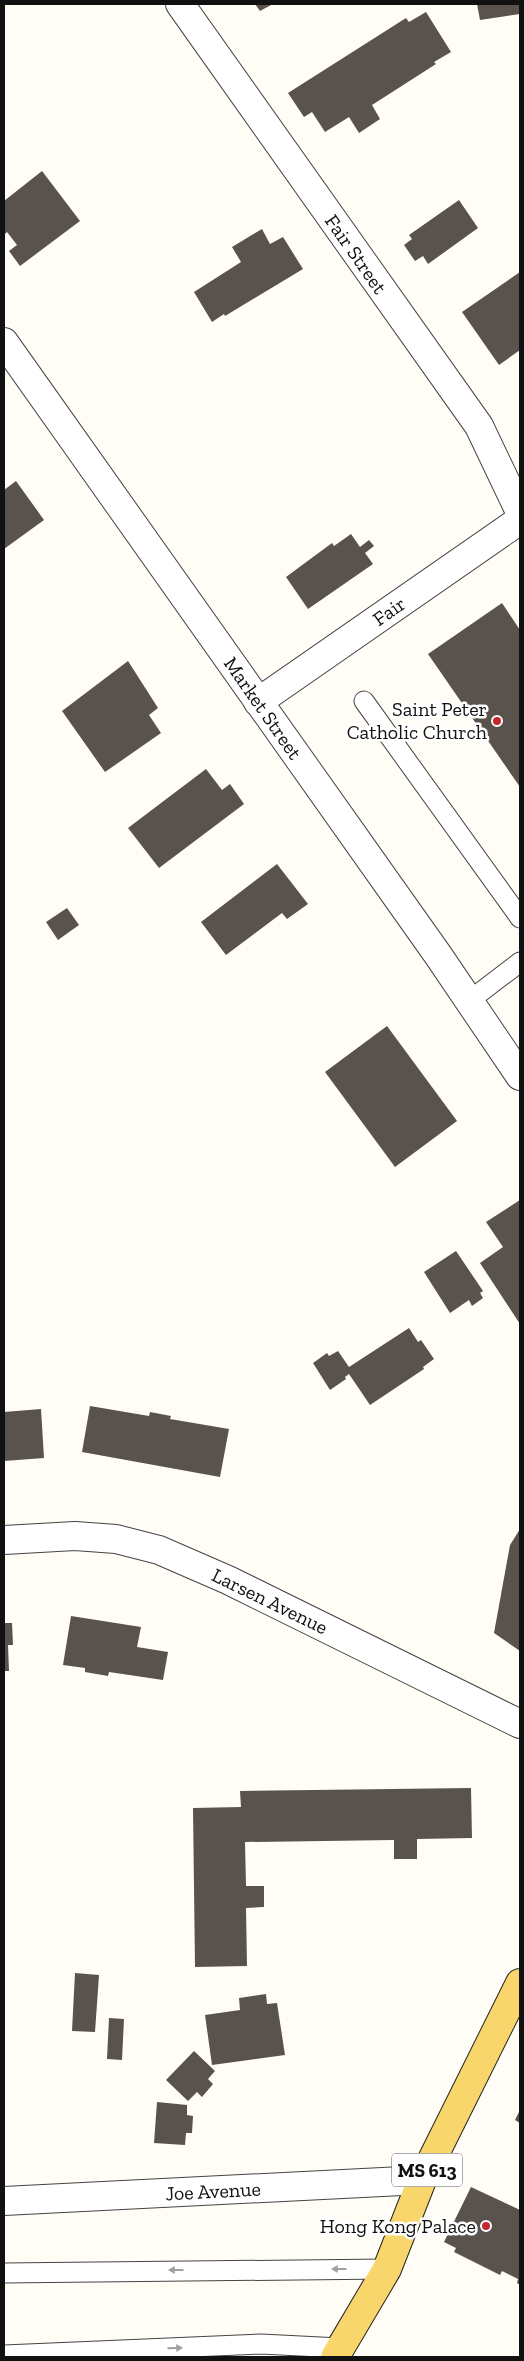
<svg xmlns="http://www.w3.org/2000/svg" width="524" height="2361" font-family="'Zilla Slab',serif">
	<rect width="100%" height="100%" fill="#fffdf5"/>
	<g fill="#5a524d">
		<path d="M255 4H273L260 11Z"/>
		<path d="M477 4H520V14L480 20Z"/>
		<path d="M426 12 451 52 434 62 436 64 372 105 380 119 359 133 349 117 325 132 312 112 304 117 288 93 406 18 409 22Z"/>
		<path d="M42 171 80 221 20 266 9 251 17 245 7 232 4 235V201Z"/>
		<path d="M459 200 478 228 428 264 423 256 415 261 404 245 412 239 409 235Z"/>
		<path d="M262 229 270 244 283 237 303 269 225 316 224 314 212 322 194 292 241 262 232 247Z"/>
		<path d="M520 272V350L499 365 462 312Z"/>
		<path d="M16 481 44 520 4 549V490Z"/>
		<path d="M351 534 360 547 369 540 374 546 365 553 373 564 308 609 286 577 332 543 334 546Z"/>
		<path d="M502 603 520 630V787L428 654Z"/>
		<path d="M128 661 158 708 149 715 161 733 105 772 62 711Z"/>
		<path d="M206 769 222 790 230 784 244 804 159 868 128 828Z"/>
		<path d="M277 864 308 904 287 919 282 913 226 955 201 922Z"/>
		<path d="M67 908 79 925 58 940 46 922Z"/>
		<path d="M387 1026 457 1121 395 1167 325 1072Z"/>
		<path d="M520 1200V1324L480 1263 503 1247 486 1222Z"/>
		<path d="M456 1251 483 1291 480 1293 483 1298 472 1306 469 1300 450 1313 424 1272Z"/>
		<path d="M409 1328 418 1342 421 1340 434 1359 423 1367 424 1369 370 1405 349 1374 345 1377 346 1379 330 1390 313 1363 327 1353 329 1356 338 1351 349 1367Z"/>
		<path d="M90 1406 149 1416 150 1412 171 1416 170 1419 229 1429 220 1477 82 1452Z"/>
		<path d="M41 1409 44 1458 4 1461V1412Z"/>
		<path d="M520 1529V1651L494 1633 510 1545Z"/>
		<path d="M71 1616 141 1627 137 1647 168 1652 163 1680 109 1672 108 1676 85 1672V1668L63 1665Z"/>
		<path d="M4 1623H12L13 1645H8L9 1671H4Z"/>
		<path d="M471 1788 472 1838 417 1839V1859H394V1840L245 1842 246 1886H264V1907L246 1908 247 1966 195 1967 193 1808 241 1807 240 1791Z"/>
		<path d="M75 1973 99 1975 95 2032 72 2031Z"/>
		<path d="M266 1994 267 2004 277 2003 285 2055 212 2065 205 2015 240 2010 239 1998Z"/>
		<path d="M109 2018 124 2019 122 2060 107 2059Z"/>
		<path d="M194 2051 215 2071 208 2079 213 2084 202 2097 197 2092 188 2101 166 2080Z"/>
		<path d="M157 2102 187 2105V2115L193 2116 192 2133H186L185 2145 154 2143Z"/>
		<path d="M520 2110V2123L515 2120Z"/>
		<path d="M471 2187 520 2210V2285L517 2283 518 2279 502 2271 500 2275 454 2252 456 2248 444 2242Z"/>
	</g>
	<g fill="none" stroke-linecap="round" stroke-linejoin="round">
		<defs>
			<g id="service">
				<path d="M364 701 520 918"/>
				<path d="M469 1001 520 962"/>
				<path d="M4 2273 387 2269"/>
				<path d="M4 2355 261 2344 340 2348"/>
			</g>
			<g id="minor">
				<path d="M180 4 479 426 520 512"/>
				<path d="M4 342 438 955 520 1076"/>
				<path d="M258 702 520 520"/>
				<path d="M4 1540 75 1536 116 1539 159 1550 228 1580 520 1724"/>
				<path d="M4 2201 422 2180"/>
			</g>
			<path id="primary" d="M335 2357 387 2269 422 2180 520 1983"/>
		</defs>
		<use href="#service" stroke="#444" stroke-width="21"/>
		<use href="#minor" stroke="#444" stroke-width="30"/>
		<use href="#primary" stroke="#222" stroke-width="30"/>
		<use href="#service" stroke="#fff" stroke-width="19"/>
		<use href="#minor" stroke="#fff" stroke-width="28"/>
		<use href="#primary" stroke="#f9d66b" stroke-width="28"/>
	</g>
	<defs><path id="oneway-solid" d="M-6-.8H1V-3.2L6.5 0L1 3.2V.8H-6Z" transform="scale(1.25)"/></defs>
	<g fill="#a0a0a0">
		<use href="#oneway-solid" transform="translate(339 2269) rotate(180)"/>
		<use href="#oneway-solid" transform="translate(176 2270) rotate(180)"/>
		<use href="#oneway-solid" transform="translate(175 2348) rotate(-2)"/>
	</g>
	<g fill="#c4262e" stroke="#fff" stroke-width="2">
		<circle cx="497" cy="721" r="5"/>
		<circle cx="486" cy="2226" r="5"/>
	</g>
	<g text-anchor="middle" stroke-width="5" stroke-linejoin="round" paint-order="stroke">
		<rect fill="#fff" stroke="#585858" stroke-width="1" x="392" y="2153.5" width="70" height="33" rx="4"/>
		<g font-size="19" font-weight="bold" fill="#111">
			<text x="427" y="2177">MS 613</text>
		</g>
		<g font-size="20" fill="#111" stroke="#fff">
			<text transform="translate(356 254) rotate(55)" y="7">Fair Street</text>
			<text transform="translate(389 611) rotate(-35)" y="7">Fair</text>
			<text transform="translate(263 708) rotate(55)" y="7">Market Street</text>
			<text transform="translate(270 1601) rotate(26)" y="7">Larsen Avenue</text>
			<text transform="translate(213 2191) rotate(-3)" y="7">Joe Avenue</text>
		</g>
		<g font-size="20" fill="#111" stroke="#fff" text-anchor="end">
			<text x="487" y="716">Saint Peter<tspan x="487" dy="23">Catholic Church</tspan></text>
			<text x="476" y="2233">Hong Kong Palace</text>
		</g>
	</g>
	<rect width="524" height="2361" fill="none" stroke="#111111" stroke-width="10"/>
</svg>
